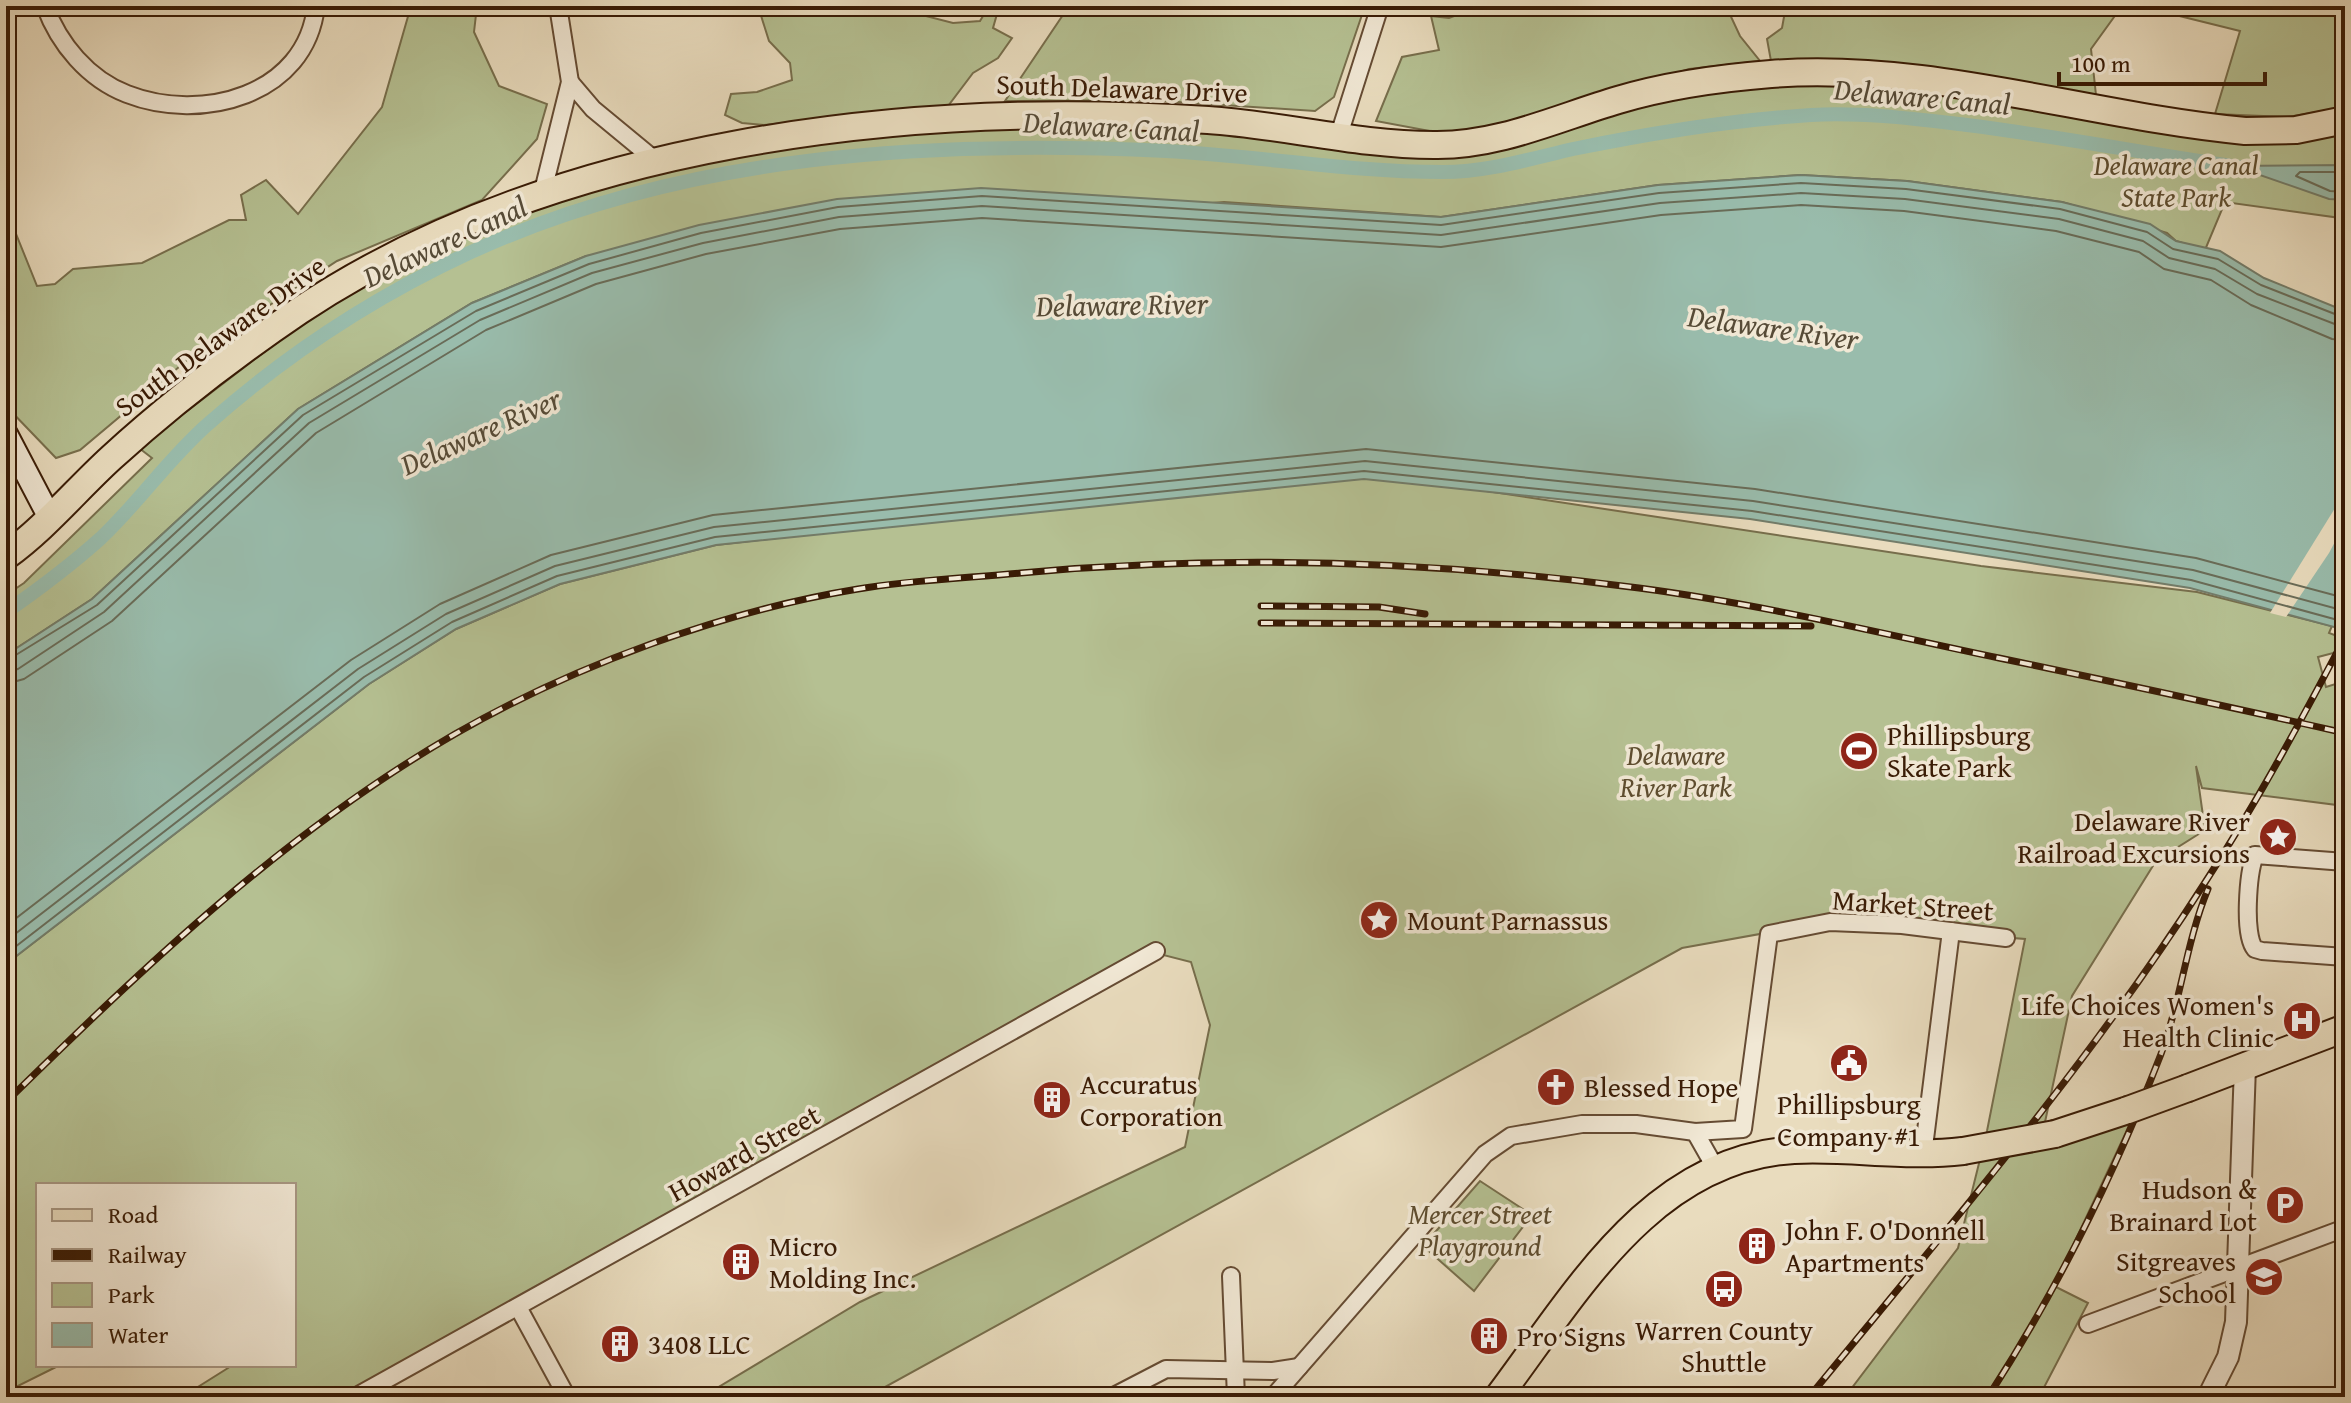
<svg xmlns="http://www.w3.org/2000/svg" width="2351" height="1403" font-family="'Gentium Book Plus',serif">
	<rect width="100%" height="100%" fill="#e9dcbe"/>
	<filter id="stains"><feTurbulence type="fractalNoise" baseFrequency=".0025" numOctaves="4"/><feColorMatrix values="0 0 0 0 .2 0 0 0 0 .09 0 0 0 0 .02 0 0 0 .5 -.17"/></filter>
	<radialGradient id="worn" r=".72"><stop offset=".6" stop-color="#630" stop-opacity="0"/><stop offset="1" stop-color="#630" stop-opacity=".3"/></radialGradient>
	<g fill="#b5c092" stroke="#776e4c" stroke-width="2">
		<path d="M411 6H477L474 32 499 86 547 104 537 139 482 200 337 261 192 356 80 450 56 458 6 406V209L37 286 55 284 73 269 142 263 229 220H246L241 195 266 180 298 214 382 107Z"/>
		<path d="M758 6H912L914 13 953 23 980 21 989 6 997 14 993 28 1012 38 998 58 973 73 948 106 764 125 742 123 725 115 731 94 757 92 792 80 790 63 769 41Z"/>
		<path d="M1069 6H1085L1101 14 1111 6H1365L1334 97 1315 111 1147 100 1005 101Z"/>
		<path d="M1481 6H1726L1740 36 1760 61 1689 69 1587 102 1451 135 1376 121 1402 57 1439 50 1431 16 1449 18Z"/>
		<path d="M1786 6H2122L2091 49 2096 95 1912 70 1771 61 1767 39 1782 28Z"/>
		<path d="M2139 6H2345V107L2288 117 2215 114 2240 31Z"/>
		<path d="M1765 83 1894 85 2339 132 2340 136 2345 134V233L2340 218 2225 202 2205 250 2176 241 2167 233 2062 202 1907 181 1801 175 1658 185 1441 217 1224 202 586 256 472 303 298 409 92 599 6 655V595L24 583 152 458 139 448 315 313 388 270 576 192 739 154 957 126 1199 130 1402 152 1645 103Z"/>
		<path d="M1301 463 1981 566 2197 592 2332 626 2329 633 2345 639V650L2318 657 2326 687 2345 681V806L2202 788 2196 766 2205 830 2156 861 2072 996 2042 1136 2135 1113 2054 1286 2088 1303 2039 1397H1845L1958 1248 1987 1131 2025 939 1821 923 1682 948 867 1397H702L860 1302 1185 1147 1210 1025 1191 962 1144 950 352 1397H182L228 1368 226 1365H294V1185H38V1365H60L6 1392V964L369 684 456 629 560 584 716 545 874 527Z"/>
		<path d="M1480 1181 1532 1215 1474 1291 1423 1246Z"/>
	</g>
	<g fill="#99bcac" stroke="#737c69" stroke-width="2">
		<path d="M2345 165V200L2329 199 2234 166Z"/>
		<path d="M1801 175 1907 181 2062 202 2150 224 2176 241 2220 251 2264 278 2345 311V630L2190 588 1750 519 1364 479 716 545 560 584 456 629 369 684 6 964V655L92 599 298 409 472 303 586 256 699 225 837 199 981 188 1441 217 1658 185Z"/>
	</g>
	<path fill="#e9dcbe" d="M2345 492V523L2329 553 2286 617 2270 613Z"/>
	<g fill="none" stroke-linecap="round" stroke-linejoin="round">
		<g stroke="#696c58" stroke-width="2">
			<path d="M2345 172H2300L2296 176 2330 191 2345 192"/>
			<path d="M6 661 97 605 303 415 476 311 589 264 701 233 838 207 982 196 1441 225 1659 193 1801 183 1906 189 2060 209 2147 232 2173 249 2218 259 2261 285 2345 318"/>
			<path d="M6 672 18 669 104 612 309 423 480 320 592 273 703 243 839 217 982 206 1441 235 1660 203 1801 193 1905 199 2059 219 2143 241 2169 258 2215 269 2257 294 2345 328"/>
			<path d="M6 684 24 679 112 621 316 433 486 330 596 284 706 254 840 229 982 218 1441 247 1661 215 1801 205 1904 211 2056 231 2139 252 2164 269 2211 280 2251 305 2332 339 2345 340"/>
			<path d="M6 926 351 660 440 604 551 555 713 515 1366 449 1755 489 2196 558 2345 598"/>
			<path d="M6 941 358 669 446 614 555 566 714 527 1365 461 1753 501 2193 570 2345 611"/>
			<path d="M6 954 364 677 452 622 557 576 715 537 1364 471 1752 511 2191 580 2345 622"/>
		</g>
		<path stroke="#99bcac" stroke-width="14" d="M6 612C39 589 71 565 101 538 139 502 169 458 208 424 288 353 372 298 469 253 686 153 932 140 1166 151 1258 156 1351 172 1443 172 1487 172 1530 159 1573 149 1651 133 1732 120 1811 115 1864 112 1916 119 1967 125 2063 137 2158 156 2253 169"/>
		<defs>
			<g id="minor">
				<path d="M45 6C59 44 88 79 127 94 201 123 306 96 316 6"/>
				<path d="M570 82 593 109 656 161"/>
				<path d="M1339 135 1380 6"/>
				<path d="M542 195 570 82 558 6"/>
				<path d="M2345 862 2255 855C2248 873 2243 935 2255 949L2262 951 2345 957"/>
				<path d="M1695 1132 1716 1169"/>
				<path d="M1923 1155 1951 931"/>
				<path d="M1231 1276 1236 1397"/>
				<path d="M518 1307 567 1397"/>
				<path d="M2088 1324 2345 1228"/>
				<path d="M355 1397 1156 951"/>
				<path d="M1112 1397 1166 1369 1273 1371 1299 1367"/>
				<path d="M1273 1397 1485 1154 1511 1136 1582 1124H1636L1695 1132 1743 1129 1769 934 1830 922 1902 925 2006 938"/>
			</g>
			<path id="tertiary" d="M2208 1397 2228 1357 2236 1322 2245 1066"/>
			<path id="secondary" d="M6 434 50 518"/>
			<g id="primary">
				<path d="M2188 1088 2345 1028"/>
				<path d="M2055 1134 2128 1110"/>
				<path d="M1498 1397C1575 1295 1651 1158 1794 1150 1851 1147 1906 1158 1963 1151"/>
			</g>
			<path id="trunk" d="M6 556C45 528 76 490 111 458 169 405 234 355 299 311 554 141 909 100 1208 120 1283 125 1358 145 1434 145 1499 146 1557 118 1618 100 1668 85 1720 78 1771 74 1930 62 2087 116 2245 131L2296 130 2345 120"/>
		</defs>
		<use href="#minor" stroke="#654b33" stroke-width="20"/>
		<use href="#tertiary" stroke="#654b33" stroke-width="24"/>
		<use href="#secondary" stroke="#391b05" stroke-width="26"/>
		<use href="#primary" stroke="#391b05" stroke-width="30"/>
		<use href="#trunk" stroke="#391b05" stroke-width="30"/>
		<use href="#minor" stroke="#f1e8d5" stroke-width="16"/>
		<use href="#tertiary" stroke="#f1e8d5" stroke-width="20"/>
		<use href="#secondary" stroke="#f1e8d5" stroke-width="22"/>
		<use href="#primary" stroke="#e9dcbe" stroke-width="26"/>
		<use href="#trunk" stroke="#e9dcbe" stroke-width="26"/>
		<defs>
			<g id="rail">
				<path d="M1261 606 1379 607 1425 614"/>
				<path d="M1261 623 1811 626"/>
				<path d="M6 1102C145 966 285 832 455 734 573 666 723 611 858 589 911 580 967 578 1021 573 1228 554 1434 561 1639 588 1761 604 1879 633 1999 658 2115 682 2230 707 2345 733"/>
				<path d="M1809 1397C1946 1230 2088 1066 2204 884 2256 804 2301 721 2345 637"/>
				<path d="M1988 1397C2057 1290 2115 1173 2161 1054 2181 1001 2186 942 2208 889"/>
			</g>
		</defs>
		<use href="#rail" stroke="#391b05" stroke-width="7"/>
		<use href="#rail" stroke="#f1e8d5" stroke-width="4" stroke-dasharray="12" stroke-linecap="butt"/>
		<defs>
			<g id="primary-bridge">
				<path d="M2128 1110 2188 1088"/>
				<path d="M1963 1151 2055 1134"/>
			</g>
		</defs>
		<use href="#primary-bridge" stroke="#391b05" stroke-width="30" stroke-linecap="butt"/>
		<use href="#primary-bridge" stroke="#e9dcbe" stroke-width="26"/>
	</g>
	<defs>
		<symbol id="stadium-disc" viewBox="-11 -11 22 22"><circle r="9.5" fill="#8f2418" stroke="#f1e8d5"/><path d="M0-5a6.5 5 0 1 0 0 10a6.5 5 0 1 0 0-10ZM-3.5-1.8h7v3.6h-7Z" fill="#fff"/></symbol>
		<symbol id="sight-disc" viewBox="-11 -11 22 22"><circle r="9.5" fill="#8f2418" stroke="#f1e8d5"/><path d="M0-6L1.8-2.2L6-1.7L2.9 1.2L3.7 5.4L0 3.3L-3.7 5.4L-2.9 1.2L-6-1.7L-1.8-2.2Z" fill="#fff"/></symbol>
		<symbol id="hospital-disc" viewBox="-11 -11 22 22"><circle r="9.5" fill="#8f2418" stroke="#f1e8d5"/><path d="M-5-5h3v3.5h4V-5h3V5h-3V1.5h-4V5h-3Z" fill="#fff"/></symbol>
		<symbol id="civic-disc" viewBox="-11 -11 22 22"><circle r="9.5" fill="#8f2418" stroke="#f1e8d5"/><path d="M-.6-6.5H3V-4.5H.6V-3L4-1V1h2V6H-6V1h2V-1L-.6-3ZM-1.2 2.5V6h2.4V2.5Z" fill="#fff"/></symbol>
		<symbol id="church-disc" viewBox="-11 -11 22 22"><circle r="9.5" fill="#8f2418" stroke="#f1e8d5"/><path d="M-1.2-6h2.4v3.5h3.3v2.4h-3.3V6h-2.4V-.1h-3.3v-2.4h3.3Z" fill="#fff"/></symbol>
		<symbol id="building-disc" viewBox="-11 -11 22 22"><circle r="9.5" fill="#8f2418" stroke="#f1e8d5"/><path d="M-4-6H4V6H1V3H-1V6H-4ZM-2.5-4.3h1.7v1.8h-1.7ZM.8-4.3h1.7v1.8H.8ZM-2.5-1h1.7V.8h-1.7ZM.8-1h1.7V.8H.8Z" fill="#fff"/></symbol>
		<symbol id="parking-disc" viewBox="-11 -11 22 22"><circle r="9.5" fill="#8f2418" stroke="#f1e8d5"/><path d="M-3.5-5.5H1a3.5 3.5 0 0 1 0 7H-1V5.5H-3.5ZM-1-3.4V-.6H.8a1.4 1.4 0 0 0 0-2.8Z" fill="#fff"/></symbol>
		<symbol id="school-disc" viewBox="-11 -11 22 22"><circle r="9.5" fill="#8f2418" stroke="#f1e8d5"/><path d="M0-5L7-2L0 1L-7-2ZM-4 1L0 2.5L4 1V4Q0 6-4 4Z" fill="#fff"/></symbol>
		<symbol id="bus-disc" viewBox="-11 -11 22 22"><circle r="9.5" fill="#8f2418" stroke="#f1e8d5"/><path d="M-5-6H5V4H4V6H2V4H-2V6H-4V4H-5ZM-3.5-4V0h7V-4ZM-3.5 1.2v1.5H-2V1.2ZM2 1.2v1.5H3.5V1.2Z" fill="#fff"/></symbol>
	</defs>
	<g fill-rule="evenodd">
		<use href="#stadium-disc" x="1837" y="729" width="44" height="44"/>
		<use href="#sight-disc" x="2256" y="815" width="44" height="44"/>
		<use href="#sight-disc" x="1357" y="898" width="44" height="44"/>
		<use href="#hospital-disc" x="2280" y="999" width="44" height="44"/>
		<use href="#civic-disc" x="1827" y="1041" width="44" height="44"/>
		<use href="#church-disc" x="1534" y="1065" width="44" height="44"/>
		<use href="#building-disc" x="1030" y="1078" width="44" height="44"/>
		<use href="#parking-disc" x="2263" y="1183" width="44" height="44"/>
		<use href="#building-disc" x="1735" y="1224" width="44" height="44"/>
		<use href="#building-disc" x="719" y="1240" width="44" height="44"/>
		<use href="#school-disc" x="2242" y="1255" width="44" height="44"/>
		<use href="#bus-disc" x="1702" y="1267" width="44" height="44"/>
		<use href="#building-disc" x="1467" y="1314" width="44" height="44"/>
		<use href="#building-disc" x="598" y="1322" width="44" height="44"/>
	</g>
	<g text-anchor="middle" stroke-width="7" stroke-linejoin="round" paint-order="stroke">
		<g font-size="28" fill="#391b05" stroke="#f1e8d5">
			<text transform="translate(1122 88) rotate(2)" y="10">South Delaware Drive</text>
			<text transform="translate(220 336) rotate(-36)" y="10">South Delaware Drive</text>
			<text transform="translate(1913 905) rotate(4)" y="10">Market Street</text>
			<text transform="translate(744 1153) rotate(-29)" y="10">Howard Street</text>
		</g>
		<g font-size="28" font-style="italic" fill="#5e4d2f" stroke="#f1e8d5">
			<text x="2176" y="175">Delaware Canal<tspan x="2176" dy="32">State Park</tspan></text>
			<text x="1676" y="765">Delaware<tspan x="1676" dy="32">River Park</tspan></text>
			<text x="1480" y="1224">Mercer Street<tspan x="1480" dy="32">Playground</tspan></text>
		</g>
		<g font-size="28" fill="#391b05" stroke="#f1e8d5" text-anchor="start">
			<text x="1887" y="745">Phillipsburg<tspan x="1887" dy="32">Skate Park</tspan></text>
			<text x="2250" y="831" text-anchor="end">Delaware River<tspan x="2250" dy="32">Railroad Excursions</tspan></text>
			<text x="1407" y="930">Mount Parnassus</text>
			<text x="2274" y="1015" text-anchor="end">Life Choices Women's<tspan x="2274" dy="32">Health Clinic</tspan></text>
			<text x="1080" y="1094">Accuratus<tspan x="1080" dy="32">Corporation</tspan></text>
			<text x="1584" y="1097">Blessed Hope</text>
			<text x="1849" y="1114" text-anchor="middle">Phillipsburg<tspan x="1849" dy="32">Company #1</tspan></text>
			<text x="2257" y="1199" text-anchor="end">Hudson &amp;<tspan x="2257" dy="32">Brainard Lot</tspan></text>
			<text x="1785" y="1240">John F. O'Donnell<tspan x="1785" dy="32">Apartments</tspan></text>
			<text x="769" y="1256">Micro<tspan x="769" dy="32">Molding Inc.</tspan></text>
			<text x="2236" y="1271" text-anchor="end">Sitgreaves<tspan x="2236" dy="32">School</tspan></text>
			<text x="1724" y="1340" text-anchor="middle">Warren County<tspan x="1724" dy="32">Shuttle</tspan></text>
			<text x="1517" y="1346">Pro Signs</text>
			<text x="648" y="1354">3408 LLC</text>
		</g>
		<g font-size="30" font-style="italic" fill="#564b37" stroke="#f1e8d5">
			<text transform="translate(1922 97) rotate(5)" y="10">Delaware Canal</text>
			<text transform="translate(1111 127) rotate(3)" y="10">Delaware Canal</text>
			<text transform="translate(445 242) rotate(-25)" y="10">Delaware Canal</text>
			<text transform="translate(1122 305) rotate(-1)" y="10">Delaware River</text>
			<text transform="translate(1773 328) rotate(8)" y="10">Delaware River</text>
			<text transform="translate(481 432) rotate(-24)" y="10">Delaware River</text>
		</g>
	</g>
	<rect width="2351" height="1403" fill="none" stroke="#e9dcbe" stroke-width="32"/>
	<rect x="8" y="8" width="2335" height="1387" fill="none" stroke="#391b05" stroke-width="4"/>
	<rect x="16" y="16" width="2319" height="1371" fill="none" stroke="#391b05" stroke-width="2"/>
	<rect x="36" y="1183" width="260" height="184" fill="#f1e8d5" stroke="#a79682" stroke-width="2"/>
	<rect x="52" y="1209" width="40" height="12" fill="#e9dcbe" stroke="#a79682" stroke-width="2"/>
	<text x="108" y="1223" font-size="24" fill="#391b05">Road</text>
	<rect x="52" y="1249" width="40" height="12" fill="#391b05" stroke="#a79682" stroke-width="2"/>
	<text x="108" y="1263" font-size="24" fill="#391b05">Railway</text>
	<rect x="52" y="1283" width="40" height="24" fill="#b5c092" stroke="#a79682" stroke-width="2"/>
	<text x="108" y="1303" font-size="24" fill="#391b05">Park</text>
	<rect x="52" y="1323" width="40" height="24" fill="#99bcac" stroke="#a79682" stroke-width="2"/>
	<text x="108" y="1343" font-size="24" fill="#391b05">Water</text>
	<path d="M2059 72v12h206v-12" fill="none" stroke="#391b05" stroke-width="4"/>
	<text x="2071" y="72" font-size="24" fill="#391b05" stroke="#f1e8d5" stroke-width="6" paint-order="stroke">100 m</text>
	<rect width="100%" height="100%" filter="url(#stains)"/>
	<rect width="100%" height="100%" fill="url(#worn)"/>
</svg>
